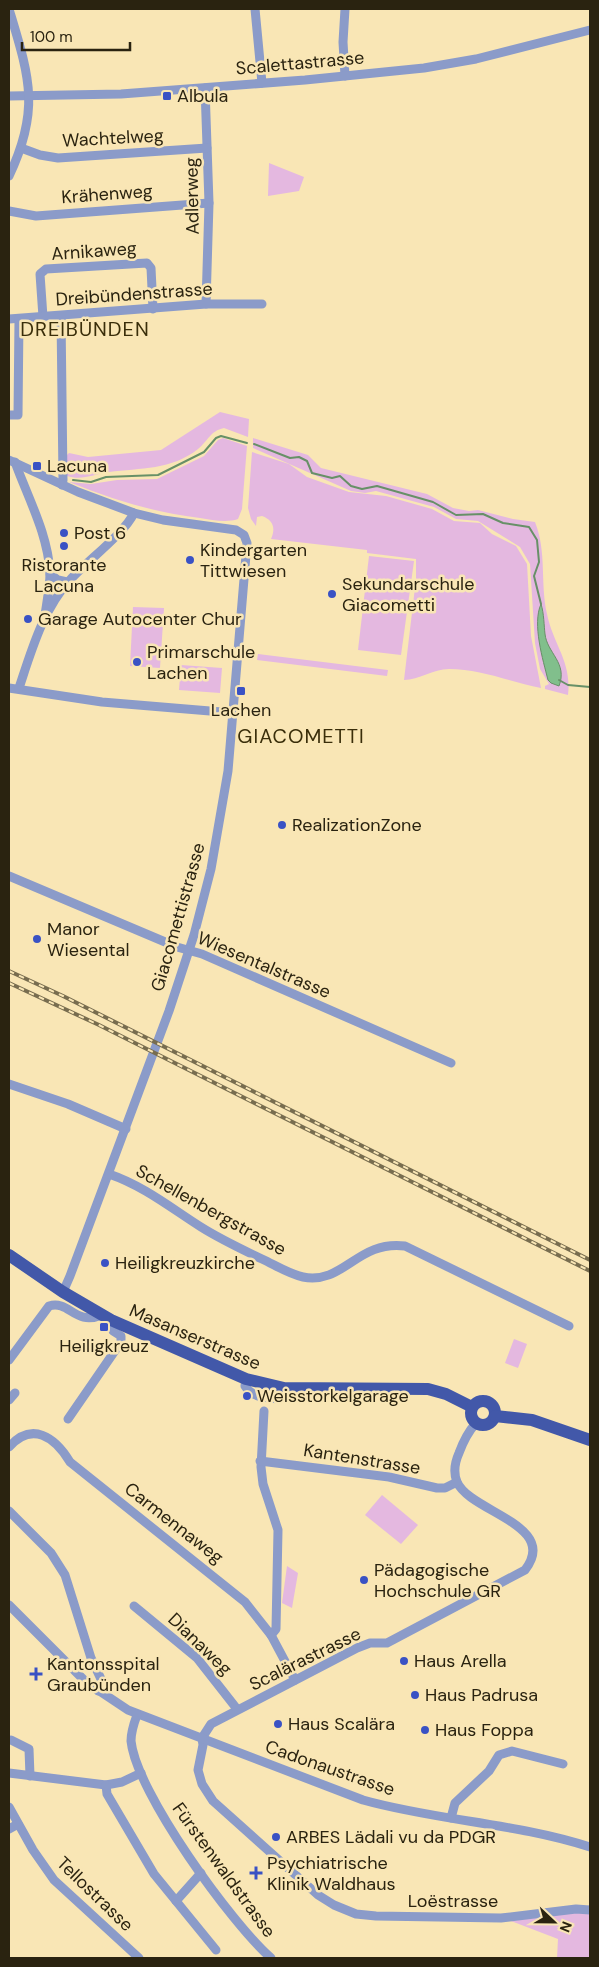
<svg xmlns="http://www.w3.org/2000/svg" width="599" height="1967" font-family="'DM Sans',sans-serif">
	<rect width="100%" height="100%" fill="#f9e6b5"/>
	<g fill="#e4b8e0">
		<path d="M269 163 304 177 299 191 268 196Z"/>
		<path d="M220 412 249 419 248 437 224 428C210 431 208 441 198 449 172 470 140 468 109 472 94 474 82 481 67 476V455L69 453 88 457 161 450Z"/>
		<path d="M223 438 247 446 242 509 238 519C227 523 212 520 200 518 152 512 114 500 69 482L91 484 117 480 157 479 204 456 218 440Z"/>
		<path d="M253 438 308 455 321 468 427 494 453 508 469 511 478 510 513 519 535 522C547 552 540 583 547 614 553 644 572 662 568 695L545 689V686L549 684 540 669 535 643 530 564 520 547 478 521 456 519 434 507 376 491 365 493 351 491 253 448Z"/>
		<path d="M252 452 289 464 307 477 349 492 386 496 432 509 454 521 480 523 492 534 516 546 527 564 531 636 541 688C511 682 480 669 449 669 433 669 419 680 404 680L416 579V559L367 553V550L271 539C276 528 273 520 262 516L257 517 256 526 251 519 248 508Z"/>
		<path d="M369 556 414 561 401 655 358 650Z"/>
		<path d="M133 607 164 608 160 668 130 666Z"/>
		<path d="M258 654 388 670 387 676 257 660Z"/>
		<path d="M181 665 222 668 220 693 179 690Z"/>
		<path d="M514 1339 527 1344 518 1368 505 1363Z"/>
		<path d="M382 1495 418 1525 401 1544 365 1515Z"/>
		<path d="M287 1566 298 1573 292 1608 282 1603Z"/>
		<path d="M582 1912 590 1914V1958H557L558 1939 511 1921Z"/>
	</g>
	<path fill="#81bf8c" stroke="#679067" d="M541 604C544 613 544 626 545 634 547 653 568 663 559 686L551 683 548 680C543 660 532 624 541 604Z"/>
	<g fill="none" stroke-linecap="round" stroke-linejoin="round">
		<g stroke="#679067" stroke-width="2">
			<path d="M254 444 290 458 299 457 307 461 312 473 332 478 340 476 351 486 362 489 377 486 433 502 456 515 483 514 503 523 529 527 537 540 539 562 534 576 541 604"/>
			<path d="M73 480 91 482 106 477 158 475 204 452 216 438 221 436 247 443"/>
			<path d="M559 680 568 685 590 687"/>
		</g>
		<g stroke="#8b9bc9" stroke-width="9">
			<path d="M255 9 262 83"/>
			<path d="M345 9 343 42 345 76"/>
			<path d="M205 88 209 203 206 304"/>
			<path d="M9 96 121 94 305 80 424 68 476 59 590 30"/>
			<path d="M21 148 40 155 58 158 207 148"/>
			<path d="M9 176C41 109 29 76 9 9"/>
			<path d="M9 211 36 216 209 203"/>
			<path d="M61 316 63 480 62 485"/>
			<path d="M43 317 40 274 46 269 147 263 151 268 153 309"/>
			<path d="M9 319 206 304H262"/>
			<path d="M9 415H18L19 319"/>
			<path d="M9 460 78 492 134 513 163 520 236 530 244 535 247 543 228 771 211 869 194 935 169 1011 70 1276 63 1292"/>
			<path d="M15 462C28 498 48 534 50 573 50 586 47 601 45 615"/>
			<path d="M50 574 58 580 67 582"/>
			<path d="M9 688 102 702 234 713"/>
			<path d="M19 688C31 652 43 609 70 580 87 561 124 534 134 513"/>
			<path d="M9 876 177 947 202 954 451 1063"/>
			<path d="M9 1084 68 1104 126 1129"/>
			<path d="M109 1174C144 1186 171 1208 201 1227 220 1239 241 1249 262 1259 275 1265 289 1274 303 1277 344 1285 357 1240 405 1246L569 1326"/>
			<path d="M9 1360 49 1306C70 1300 74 1326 102 1315"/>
			<path d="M246 1379 245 1386C252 1398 267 1398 280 1399L284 1388"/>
			<path d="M9 1400 15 1393"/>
			<path d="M264 1411 261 1467 263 1484 278 1530 276 1629 271 1635"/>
			<path d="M68 1419 121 1342V1336L113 1331 111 1320"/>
			<path d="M476 1423C468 1432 463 1442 459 1453 455 1462 453 1472 457 1482 470 1512 560 1525 525 1570L387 1643H370L357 1648 211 1724 202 1738 203 1745 198 1770 202 1784 213 1801 318 1895 334 1905 356 1914 376 1916 501 1918 576 1909 590 1910"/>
			<path d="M9 1447C32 1421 55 1437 70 1462L245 1602 271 1635 295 1680"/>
			<path d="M260 1461 389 1477 437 1488H445L457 1482"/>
			<path d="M9 1511 51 1553 65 1575 91 1658 101 1679 98 1691"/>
			<path d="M9 1605 86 1682 128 1710 363 1800C438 1821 516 1823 590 1847"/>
			<path d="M134 1606 197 1658 237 1709"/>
			<path d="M137 1715C134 1723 131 1732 131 1741 136 1792 232 1924 271 1958"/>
			<path d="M11 1740 29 1749 30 1776"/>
			<path d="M9 1773 106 1785 122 1782 141 1773"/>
			<path d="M106 1785 107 1794 154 1874 216 1950"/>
			<path d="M9 1807 33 1850 54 1880 139 1958"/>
			<path d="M451 1818 455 1803 489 1771 499 1755 512 1751 563 1764"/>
			<path d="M9 1829 18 1824"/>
			<path d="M176 1901 201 1873"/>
		</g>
		<g stroke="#4258a9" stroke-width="12">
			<path d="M9 1255 63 1292 111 1320 246 1379 284 1388 428 1389 446 1394 472 1407"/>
			<circle cx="483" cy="1413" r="12"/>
			<path d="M495 1416 532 1420 590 1440"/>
		</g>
		<defs>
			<g id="rail">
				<path d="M9 971 63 996 590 1260"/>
				<path d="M9 983 99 1025 590 1271"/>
			</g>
		</defs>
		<use href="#rail" stroke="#786d4f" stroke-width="4"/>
		<use href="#rail" stroke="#f9e6b5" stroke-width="2" stroke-dasharray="5.5" stroke-linecap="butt"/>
	</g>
	<g fill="#3a52c4" stroke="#f9e6b5" stroke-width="2">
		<rect x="162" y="91" width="10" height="10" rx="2.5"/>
		<rect x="32" y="461" width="10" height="10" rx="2.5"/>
		<circle cx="64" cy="533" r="5"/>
		<circle cx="64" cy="546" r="5"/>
		<circle cx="190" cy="560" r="5"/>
		<circle cx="332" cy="594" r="5"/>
		<circle cx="28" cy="619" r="5"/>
		<circle cx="137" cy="662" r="5"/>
		<rect x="236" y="686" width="10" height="10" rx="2.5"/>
		<circle cx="282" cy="825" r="5"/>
		<circle cx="37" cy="939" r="5"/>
		<circle cx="105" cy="1263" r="5"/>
		<rect x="99" y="1322" width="10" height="10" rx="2.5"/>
		<circle cx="247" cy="1396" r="5"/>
		<circle cx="364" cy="1580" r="5"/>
		<circle cx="404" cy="1661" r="5"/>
		<path d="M33.5 1666.5h5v5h5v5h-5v5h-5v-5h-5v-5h5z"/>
		<circle cx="415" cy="1695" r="5"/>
		<circle cx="278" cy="1724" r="5"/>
		<circle cx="425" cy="1730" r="5"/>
		<circle cx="276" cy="1837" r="5"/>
		<path d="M253.5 1865.5h5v5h5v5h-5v5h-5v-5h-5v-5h5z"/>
	</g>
	<g text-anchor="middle" stroke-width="5" stroke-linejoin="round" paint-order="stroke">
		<g font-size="18" fill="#2a2310" stroke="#f9e6b5">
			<text transform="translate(300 63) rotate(-5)" y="6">Scalettastrasse</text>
			<text transform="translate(113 138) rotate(-3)" y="6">Wachtelweg</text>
			<text transform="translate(107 194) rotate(-4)" y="6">Krähenweg</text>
			<text transform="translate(192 196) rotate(-91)" y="6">Adlerweg</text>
			<text transform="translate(94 251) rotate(-4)" y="6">Arnikaweg</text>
			<text transform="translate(134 294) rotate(-4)" y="6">Dreibündenstrasse</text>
			<text transform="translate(178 917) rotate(-74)" y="6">Giacomettistrasse</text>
			<text transform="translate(264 965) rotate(23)" y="6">Wiesentalstrasse</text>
			<text transform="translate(211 1210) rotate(29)" y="6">Schellenbergstrasse</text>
			<text transform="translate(195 1337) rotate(23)" y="6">Masanserstrasse</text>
			<text transform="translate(362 1459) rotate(9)" y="6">Kantenstrasse</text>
			<text transform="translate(174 1523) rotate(38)" y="6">Carmennaweg</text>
			<text transform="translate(200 1644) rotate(44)" y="6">Dianaweg</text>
			<text transform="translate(305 1659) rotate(-26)" y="6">Scalärastrasse</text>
			<text transform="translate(330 1768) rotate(19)" y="6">Cadonaustrasse</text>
			<text transform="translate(224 1870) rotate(54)" y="6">Fürstenwaldstrasse</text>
			<text transform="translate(95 1894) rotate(44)" y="6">Tellostrasse</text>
			<text x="453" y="1907">Loëstrasse</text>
		</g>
		<g font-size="18" fill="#2a2310" stroke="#f9e6b5" text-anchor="start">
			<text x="177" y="102">Albula</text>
			<text x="47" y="472">Lacuna</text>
			<text x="74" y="539">Post 6</text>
			<text x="200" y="556">Kindergarten<tspan x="200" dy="21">Tittwiesen</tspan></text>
			<text x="64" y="571" text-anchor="middle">Ristorante<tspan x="64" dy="21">Lacuna</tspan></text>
			<text x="342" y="590">Sekundarschule<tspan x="342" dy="21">Giacometti</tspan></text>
			<text x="38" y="625">Garage Autocenter Chur</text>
			<text x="147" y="658">Primarschule<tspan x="147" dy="21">Lachen</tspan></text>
			<text x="241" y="716" text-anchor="middle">Lachen</text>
			<text x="292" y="831">RealizationZone</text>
			<text x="47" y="935">Manor<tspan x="47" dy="21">Wiesental</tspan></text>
			<text x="115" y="1269">Heiligkreuzkirche</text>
			<text x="104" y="1352" text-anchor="middle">Heiligkreuz</text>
			<text x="257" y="1402">Weisstorkelgarage</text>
			<text x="374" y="1576">Pädagogische<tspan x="374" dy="21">Hochschule GR</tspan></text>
			<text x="414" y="1667">Haus Arella</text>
			<text x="47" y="1670">Kantonsspital<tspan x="47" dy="21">Graubünden</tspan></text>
			<text x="425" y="1701">Haus Padrusa</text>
			<text x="288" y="1730">Haus Scalära</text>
			<text x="435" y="1736">Haus Foppa</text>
			<text x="286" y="1843">ARBES Lädali vu da PDGR</text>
			<text x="267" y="1869">Psychiatrische<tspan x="267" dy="21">Klinik Waldhaus</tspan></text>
		</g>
		<g font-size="20" letter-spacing="1" fill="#3a2e0a" stroke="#f9e6b5">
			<text x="85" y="336">DREIBÜNDEN</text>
			<text x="301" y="743">GIACOMETTI</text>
		</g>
	</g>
	<rect width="599" height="1967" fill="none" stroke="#2a2310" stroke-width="20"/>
	<g transform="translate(554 1922) rotate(112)" stroke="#f9e6b5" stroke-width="4" paint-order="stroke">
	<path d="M0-4L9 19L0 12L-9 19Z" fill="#2a2310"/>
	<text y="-8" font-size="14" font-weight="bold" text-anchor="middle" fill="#2a2310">N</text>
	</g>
	<path d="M22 42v8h108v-8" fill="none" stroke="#2a2310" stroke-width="2.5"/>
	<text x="30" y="42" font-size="15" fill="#2a2310" stroke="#f9e6b5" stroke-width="4" paint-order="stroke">100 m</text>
</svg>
